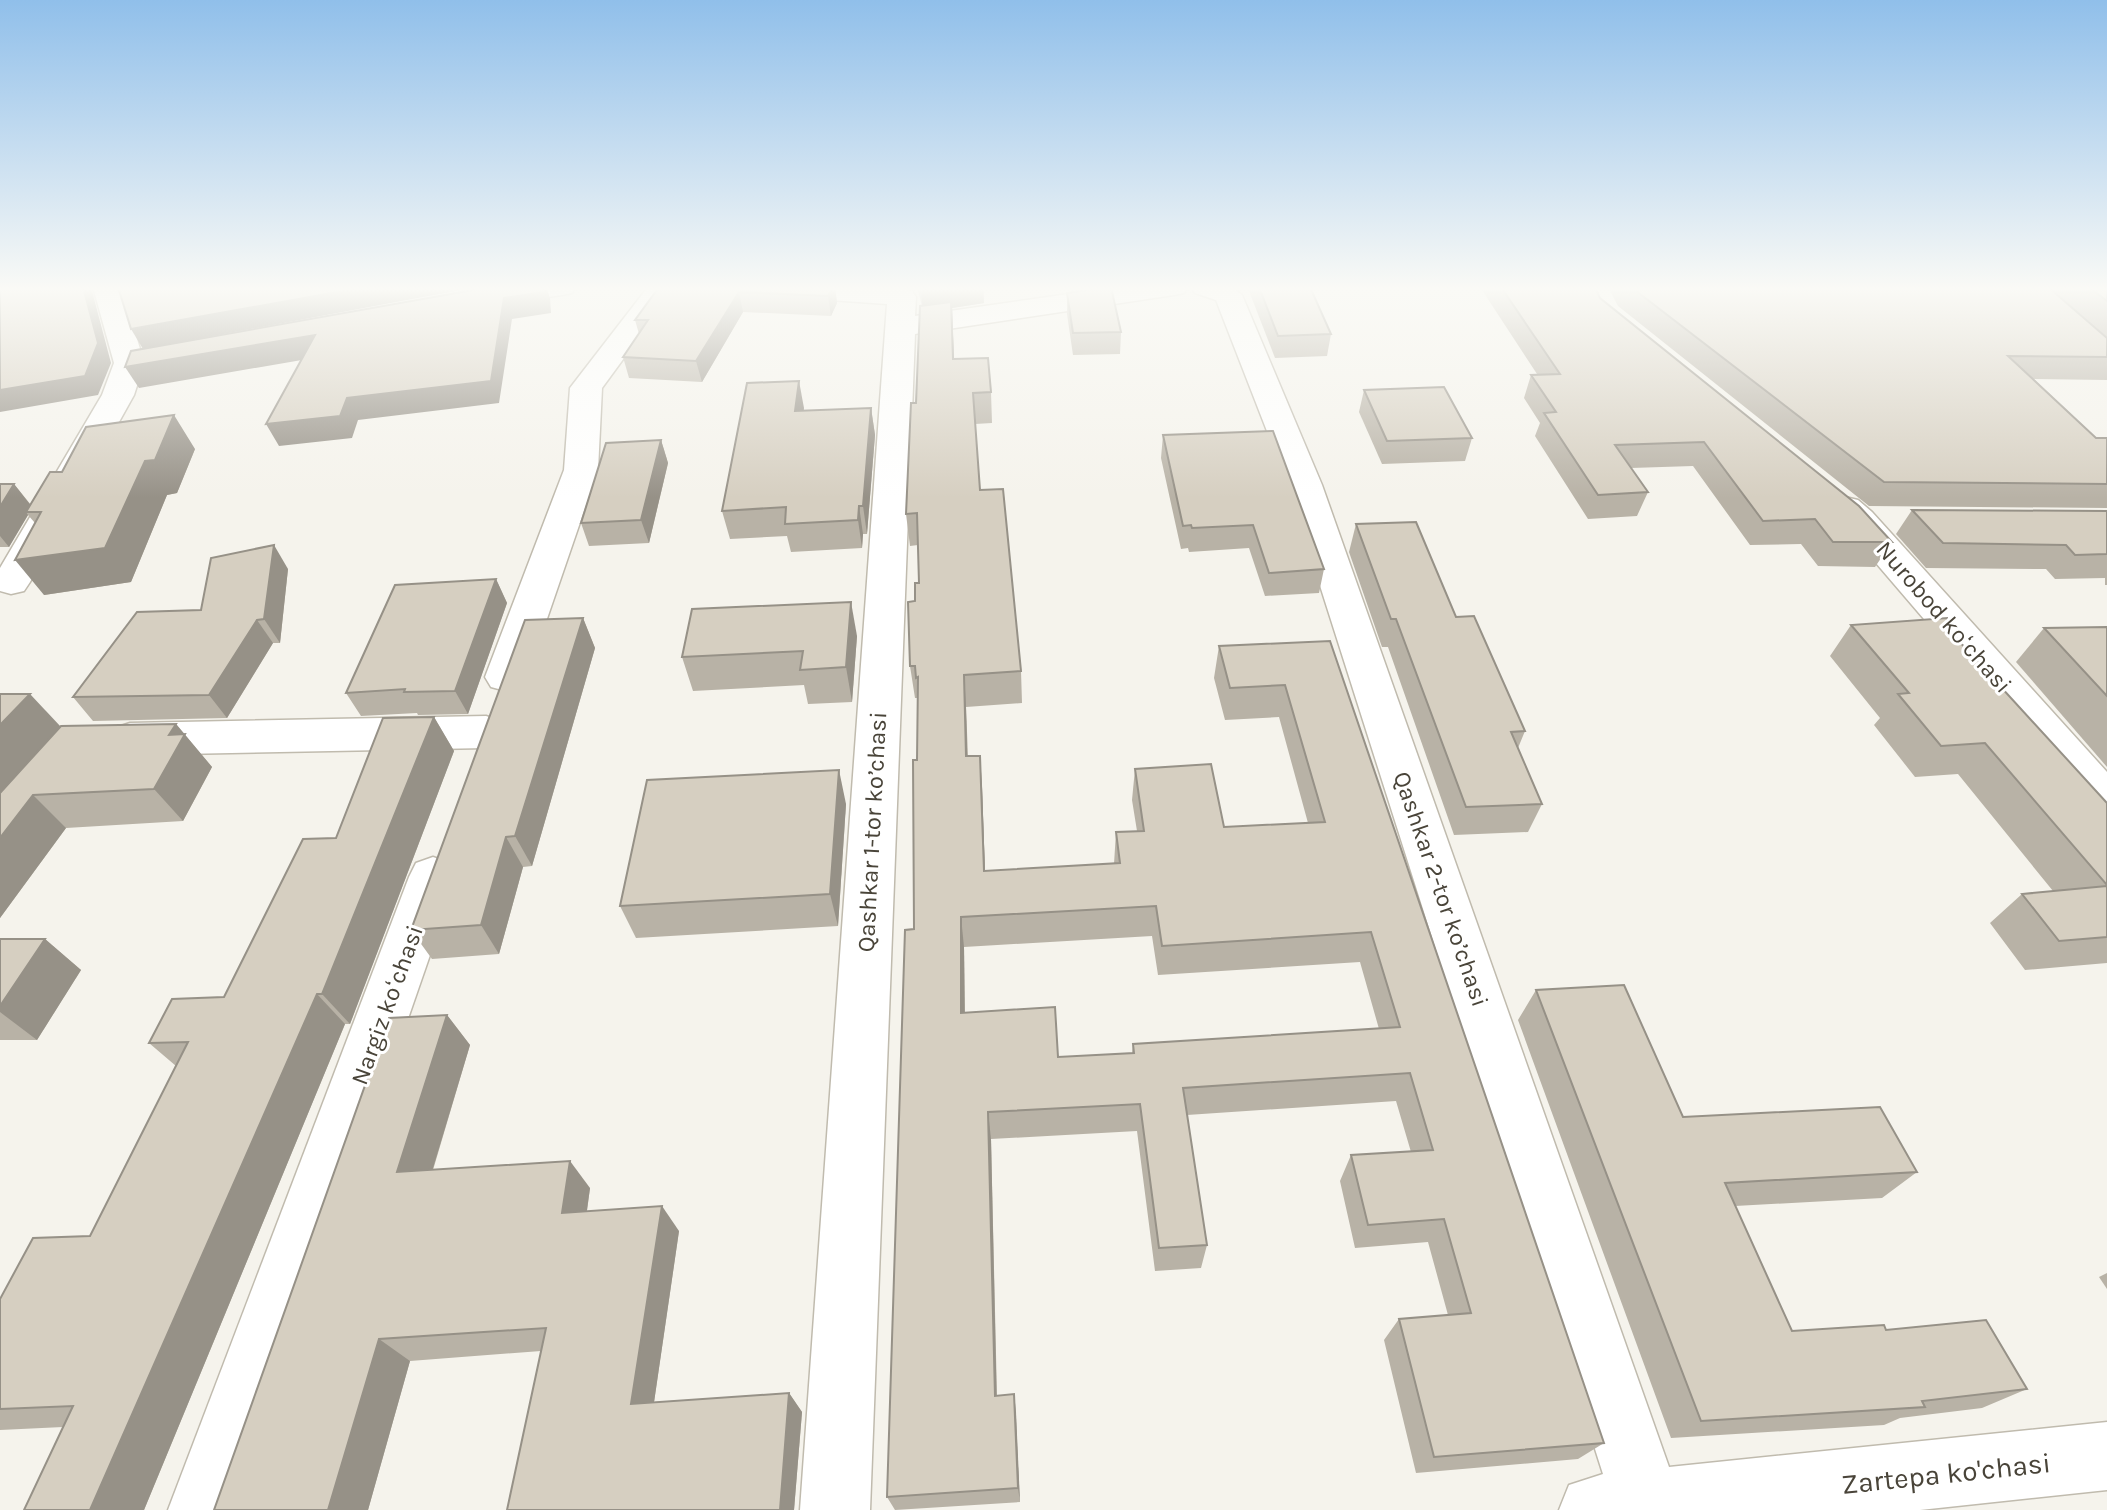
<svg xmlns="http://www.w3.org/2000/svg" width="2107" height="1510" font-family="Karla,sans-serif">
	<rect width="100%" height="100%" fill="#f5f3ec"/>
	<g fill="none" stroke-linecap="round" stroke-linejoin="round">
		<defs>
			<g id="minor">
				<path d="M93 287H121L141 352 183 344 194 347 198 353 194 359 142 370 134 395 30 582 24 591 11 594 0 591V568L102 395 114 363Z"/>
				<path d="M498 287H576L572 293 562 295 486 306 476 303 472 297 476 291Z"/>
				<path d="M648 287H676L602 388 598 470 527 677 521 687 506 691 491 687 485 677 564 470 570 388Z"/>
				<path d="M746 287 902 288 912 291 916 297 915 316 1117 287H1188L1184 293 1174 295 915 334 870 1510H800L887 304 760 295 750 293Z"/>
				<path d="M1191 287H1232L1242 295 1322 485 1669 1467 2107 1422V1490L1920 1510H1559L1569 1485 1603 1474 1288 485 1216 300 1195 293Z"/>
				<path d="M1845 497 1858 500 1872 512 2107 772V820L2091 814 1846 528 1827 508 1832 500Z"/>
				<path d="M486 716 501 721 508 732 501 743 486 748 130 755 115 750 108 739 115 728 130 723Z"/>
				<path d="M433 857 450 863 457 877 238 1510H168L409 877 416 863Z"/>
			</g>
		</defs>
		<use href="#minor" stroke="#c0bbae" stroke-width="3"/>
		<use href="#minor" fill="#fff" fill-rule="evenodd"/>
	</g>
	<g fill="#b8b2a6" fill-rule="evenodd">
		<path d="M659 287H835L837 303 831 316 743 312 702 382 629 378 623 357 639 334 635 320Z"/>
		<path d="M917 287H983L984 303 952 308 954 359 991 392 992 423 975 424 980 490 1021 671 1022 703 966 707 968 756 982 787 985 871 1114 864 1116 832 1137 831 1132 800 1135 769 1224 827 1308 823 1279 717 1225 720 1214 678 1219 646 1330 641 1604 1443 1578 1459 1416 1473 1384 1340 1399 1319 1448 1315 1428 1242 1355 1248 1340 1181 1351 1155 1411 1152 1396 1101 1187 1115 1207 1245 1201 1268 1155 1271 1137 1131 991 1139 997 1396 1014 1394 1020 1502 895 1510 887 1497 914 929 918 698H915L910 666 915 601 919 583 918 545 910 546 906 514 916 403 922 306ZM1152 936 1158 975 1360 962 1379 1029 1133 1044 1132 1053 1058 1057 965 1013 964 947Z"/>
		<path d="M1250 287H1310L1331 334 1327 356 1275 358 1249 291Z"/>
		<path d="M1480 287H1595L1600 298 1892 542 1875 567 1818 566 1801 544 1750 545 1693 466 1631 468 1648 492 1637 516 1588 519 1535 436 1540 423 1524 398 1531 375 1537 374Z"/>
		<path d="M1608 287H2107V380L2034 379 2096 438H2107V508L1869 506 1618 306Z"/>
		<path d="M1067 293 1121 332 1120 354 1073 355 1067 314Z"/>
		<path d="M1364 390 1472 438 1465 461 1382 464 1359 412Z"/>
		<path d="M804 408 803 411 871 408 875 435 867 534H863L862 548 791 552 787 536 730 539 722 511Z"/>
		<path d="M1163 435 1324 569 1319 593 1265 596 1249 548 1189 552 1188 548 1181 549 1161 458Z"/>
		<path d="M661 440 668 463 649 543 589 546 581 523Z"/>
		<path d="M195 449 177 493 167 495 131 582 44 595 35 523 28 515 9 547H0V484H14L31 505 62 472Z"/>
		<path d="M1912 510 2107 511V585H2105V578L2055 579 2046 569 1926 568 1896 534Z"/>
		<path d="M1356 524 1456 617 1525 731 1518 748 1542 804 1528 832 1454 835 1388 647H1382L1349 552Z"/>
		<path d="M288 569 280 643H273L227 718 93 721 73 697 201 610Z"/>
		<path d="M496 579 507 603 468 714 418 715 417 713 361 716 346 693Z"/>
		<path d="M583 618 595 648 532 866 523 867 499 954 432 959 411 930Z"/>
		<path d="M1851 625 1947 628 2107 803V963L2025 970 1990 923 2022 894 2053 891 1958 774 1915 777 1874 725 1880 718 1830 656Z"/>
		<path d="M2107 627V767L2016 662 2044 628Z"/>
		<path d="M857 636 852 702 808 704 804 685 693 691 682 657Z"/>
		<path d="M0 694 60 727 176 724 212 767 183 821 66 828 0 918Z"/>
		<path d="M434 717 454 751 350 1024H345L144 1510H24L63 1427 0 1430V1299L90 1236 176 1066 149 1043 224 997 336 838Z"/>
		<path d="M846 804 838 926 636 938 620 906Z"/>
		<path d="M0 939H45L81 970 37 1040H0Z"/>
		<path d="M1536 990 1683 1117 1917 1172 1882 1198 1735 1206 1792 1331 1886 1330 2027 1389 1982 1408 1900 1418 1884 1425 1671 1438 1518 1020Z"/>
		<path d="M447 1015 470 1045 433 1170 590 1188 587 1211 679 1231 654 1402 789 1393 802 1412 794 1510H507L541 1351 410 1361 368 1510H214Z"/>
		<path d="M2107 1273V1289L2099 1277Z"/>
	</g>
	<g fill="#969187">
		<path d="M83 287H91L111 363 98 395 0 412V390Z"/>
		<path d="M365 287H477L143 349 131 329Z"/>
		<path d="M544 287H546L550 298 551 313 512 319 499 403 358 420 352 438 279 446 266 424 347 398 504 298Z"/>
		<path d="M833 287H835L837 303 831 316 828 296Z"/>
		<path d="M946 287H983L984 303 952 308 955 390 923 312 921 290Z"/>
		<path d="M739 292 743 312 702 382 696 361Z"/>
		<path d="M315 335 325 356 139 388 125 367Z"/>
		<path d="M799 381 804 408 800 438 795 411Z"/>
		<path d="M871 408 875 435 867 534 863 506Z"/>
		<path d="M174 415 195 449 177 493 167 495 131 582 44 595 15 560 145 461Z"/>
		<path d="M661 440 668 463 649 543 641 520Z"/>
		<path d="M14 484 32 507 26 512 28 515 9 547 0 536V507Z"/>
		<path d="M859 506 863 534 862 548 858 520Z"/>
		<path d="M274 545 288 569 280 643 264 619Z"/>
		<path d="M496 579 507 603 468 714 455 691Z"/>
		<path d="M851 602 857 636 852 702 846 667Z"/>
		<path d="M583 618 595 648 532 866 515 836Z"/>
		<path d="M257 620 273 643 227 718 209 695Z"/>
		<path d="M964 675 966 707 968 788 966 756Z"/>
		<path d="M30 694 61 727 0 794V725Z"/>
		<path d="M434 717 454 751 350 1024 322 994Z"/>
		<path d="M176 724 212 767 183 821 154 789 169 735Z"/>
		<path d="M980 756 982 787 986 902 984 871Z"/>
		<path d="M839 770 846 804 838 926 830 894Z"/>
		<path d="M33 795 66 828 0 918V838Z"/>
		<path d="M506 837 523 867 499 954 481 925Z"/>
		<path d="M961 917 964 947 965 1041 961 1013Z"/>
		<path d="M45 939 81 970 37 1040 0 1012V1006Z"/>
		<path d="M317 994 345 1024 144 1510H90Z"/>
		<path d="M447 1015 470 1045 424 1198 397 1172Z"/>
		<path d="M988 1112 991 1139 997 1414 995 1396Z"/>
		<path d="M570 1161 590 1188 583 1238 562 1213Z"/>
		<path d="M662 1206 679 1231 651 1423 631 1404Z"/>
		<path d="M379 1339 410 1361 368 1510H328Z"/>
		<path d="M789 1393 802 1412 794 1510H780Z"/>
		<path d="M1014 1394 1016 1412 1020 1502 1018 1488Z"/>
	</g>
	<g fill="#d6cfc1" stroke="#969187" stroke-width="2" fill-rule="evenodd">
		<path d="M0 287H83L98 343 85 376 0 390Z"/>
		<path d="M118 287H365L131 329Z"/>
		<path d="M490 287H544V292L504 298 491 381 347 398 340 416 266 424 315 335 125 367 131 351Z"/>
		<path d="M659 287H833L828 296 739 292 696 361 623 357 648 320H635Z"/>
		<path d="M921 287H946L921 290Z"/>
		<path d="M1106 287H1111L1121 332 1073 333 1067 293Z"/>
		<path d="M1259 287H1310L1331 334 1278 336Z"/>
		<path d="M1501 287H1595L1600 298 1859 506 1892 542H1833L1815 519 1763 521 1704 442 1615 445 1648 492 1598 495 1544 413 1556 412 1531 375 1560 374Z"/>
		<path d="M1631 287H2048L2107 338V357L2008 356 2096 438H2107V484L1884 482Z"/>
		<path d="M2089 287H2107V301Z"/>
		<path d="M951 302 953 359 988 358 991 392 973 393 980 490 1003 489 1021 671 964 675 966 756H980L984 871 1120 863 1116 832 1144 831 1135 769 1211 764 1224 827 1325 822 1285 685 1230 688 1219 646 1330 641 1604 1443 1434 1457 1399 1319 1471 1313 1444 1219 1368 1225 1351 1155 1433 1150 1410 1073 1183 1088 1207 1245 1159 1248 1140 1104 988 1112 995 1396 1014 1394 1018 1488 887 1497 905 930 914 929 913 760H917L918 677 916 678 915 666H910L908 602 915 601V583H919L917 513 906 514 911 403H916L920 306ZM1156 906 1162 946 1371 932 1400 1027 1133 1044 1134 1053 1058 1057 1055 1007 961 1013V917Z"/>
		<path d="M799 381 795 411 871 408 863 506H859L858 520 785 524 786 507 722 511 747 383Z"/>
		<path d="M1444 387 1472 438 1387 441 1364 390Z"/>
		<path d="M174 415 155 460 145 461 105 548 15 560 41 512H26L50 472H62L86 427Z"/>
		<path d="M1273 431 1324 569 1269 573 1253 525 1192 528 1191 525 1183 526 1163 435Z"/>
		<path d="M661 440 641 520 581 523 606 443Z"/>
		<path d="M0 484H14L0 507Z"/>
		<path d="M1912 510 2107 511V554L2075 555 2066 545 1943 543Z"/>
		<path d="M1416 522 1456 617 1474 616 1525 731 1511 732 1542 804 1466 807 1396 619H1391L1356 524Z"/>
		<path d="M274 545 264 619 257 620 209 695 73 697 137 612 201 610 211 558Z"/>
		<path d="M496 579 455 691 404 692 405 689 346 693 395 585Z"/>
		<path d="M851 602 846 667 800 670 803 651 682 657 692 609Z"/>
		<path d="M583 618 515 836 506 837 481 925 411 930 525 620Z"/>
		<path d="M1947 618V628L2107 803V885L1985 743 1941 746 1898 694 1909 693 1851 625Z"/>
		<path d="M2107 627V696L2044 628Z"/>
		<path d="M0 694H30L0 725Z"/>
		<path d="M434 717 322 994H317L90 1510H24L73 1406 0 1409V1299L33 1238 90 1236 188 1042 149 1043 172 999 224 997 303 839 336 838 383 718Z"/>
		<path d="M176 724 169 735 185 734 154 789 33 795 0 838V793L61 726Z"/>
		<path d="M839 770 830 894 620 906 647 780Z"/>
		<path d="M2107 886V937L2059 941 2022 894Z"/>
		<path d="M0 939H45L0 1006Z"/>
		<path d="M1624 985 1683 1117 1880 1107 1917 1172 1725 1183 1792 1331 1884 1325 1886 1330 1986 1320 2027 1389 1922 1401 1925 1407 1701 1421 1536 990Z"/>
		<path d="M447 1015 397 1172 570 1161 562 1213 662 1206 631 1404 789 1393 780 1510H507L546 1328 379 1339 328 1510H214L389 1018Z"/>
	</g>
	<linearGradient id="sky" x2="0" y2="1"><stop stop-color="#90bfea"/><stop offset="0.58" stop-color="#fafaf6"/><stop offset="1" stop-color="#fafaf6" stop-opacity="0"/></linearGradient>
	<rect width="2107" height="498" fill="url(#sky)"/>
	<g text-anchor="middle" stroke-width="6" stroke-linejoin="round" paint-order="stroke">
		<g font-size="24" fill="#494439" stroke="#fff">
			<text transform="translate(1944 617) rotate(49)" y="8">Nurobod koʻchasi</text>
			<text transform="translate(872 832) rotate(-87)" y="8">Qashkar 1-tor koʼchasi</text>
			<text transform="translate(1441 889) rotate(71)" y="8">Qashkar 2-tor koʼchasi</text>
			<text transform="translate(387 1005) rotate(-70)" y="8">Nargiz koʻchasi</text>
		</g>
		<g font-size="28" fill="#494439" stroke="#fff">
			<text transform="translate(1946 1473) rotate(-6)" y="10">Zartepa ko'chasi</text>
		</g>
	</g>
</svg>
